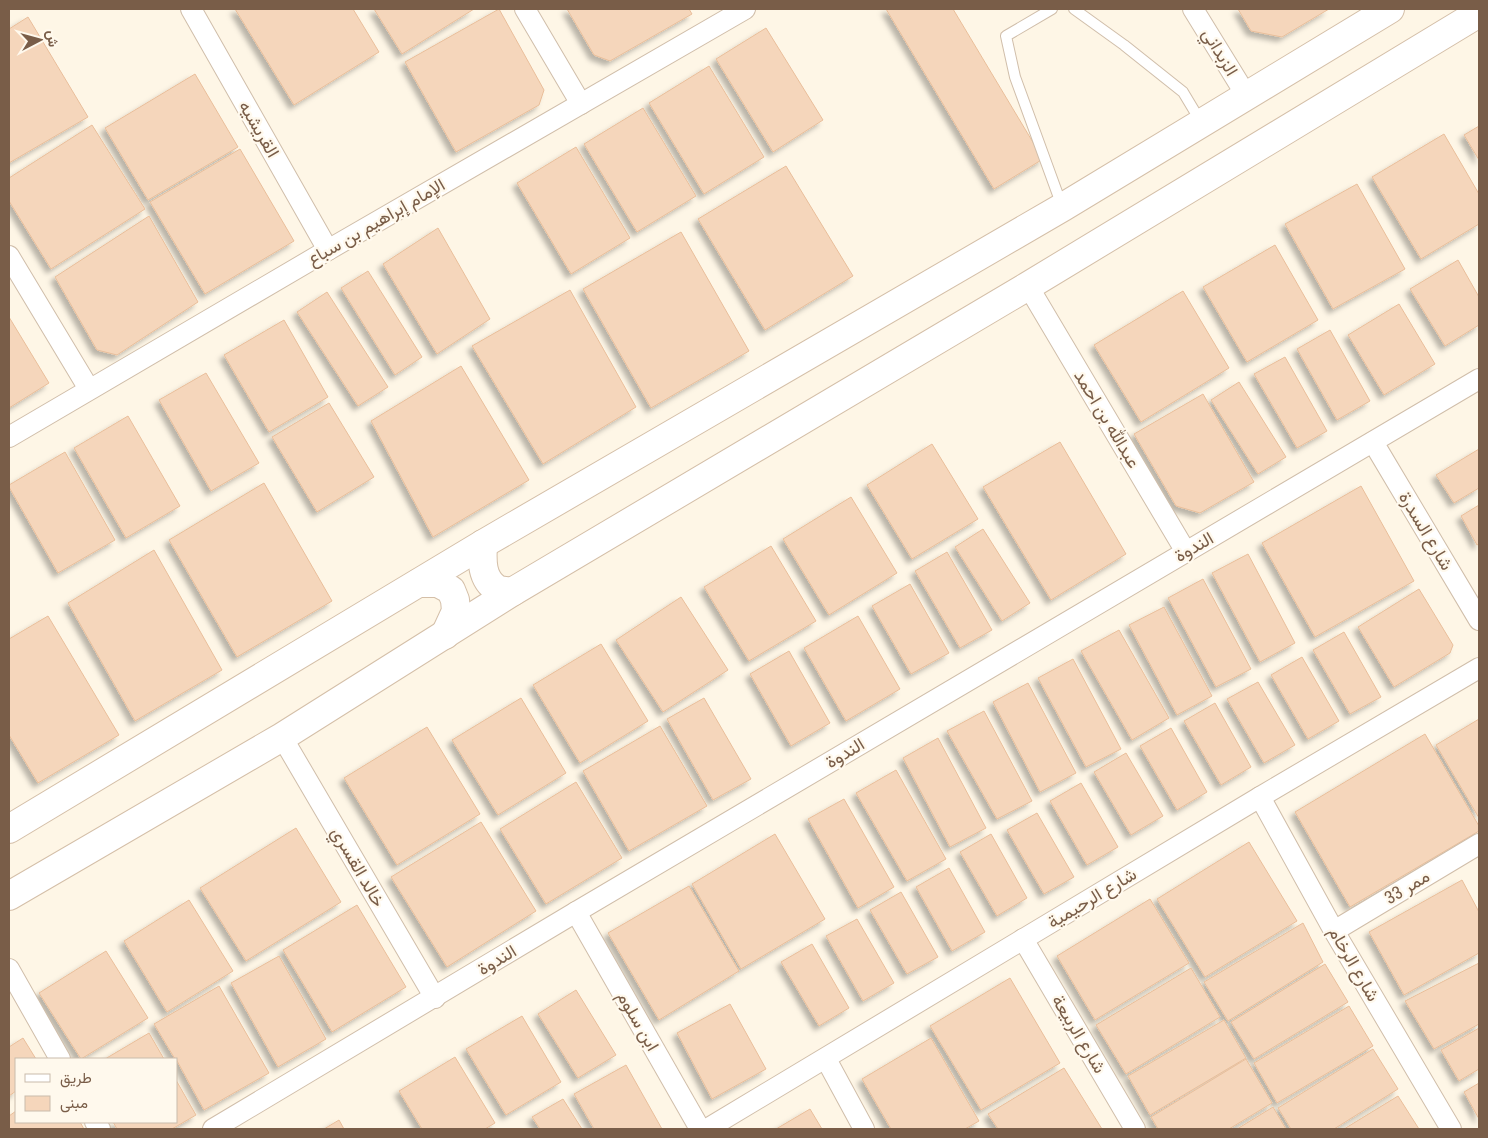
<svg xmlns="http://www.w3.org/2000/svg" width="1488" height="1138" font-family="'Roboto Condensed',Vazirmatn,sans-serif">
	<defs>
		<filter id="shadow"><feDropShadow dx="-4.5" dy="4.5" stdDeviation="2.5" flood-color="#0004"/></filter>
	</defs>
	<rect width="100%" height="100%" fill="#fef6e6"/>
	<g fill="#f5d6bb" stroke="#e9be9a" filter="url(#shadow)">
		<path d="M235 9H353L379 52 294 105Z"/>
		<path d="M374 9H474L402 54Z"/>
		<path d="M499 9 544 90 539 105 456 152 405 62Z"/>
		<path d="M567 9H689L692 14 610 61 594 55Z"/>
		<path d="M886 9H953L1043 159 994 189Z"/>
		<path d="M1238 9H1329L1282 37 1251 31Z"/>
		<path d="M28 17 88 117 9 163V29Z"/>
		<path d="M766 28 823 120 773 152 716 59Z"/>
		<path d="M709 66 764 157 704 194 649 103Z"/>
		<path d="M195 74 238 147 148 200 105 128Z"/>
		<path d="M643 108 696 196 637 232 584 144Z"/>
		<path d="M92 125 145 209 51 269 9 201V178Z"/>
		<path d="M1479 126V160L1464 135Z"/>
		<path d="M1444 134 1479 194V224L1421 259 1372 177Z"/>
		<path d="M576 147 630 238 571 274 517 183Z"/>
		<path d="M240 149 294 241 205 294 150 202Z"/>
		<path d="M786 166 853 276 765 330 698 219Z"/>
		<path d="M1357 184 1405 269 1333 309 1285 224Z"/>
		<path d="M149 216 198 302 117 355 97 350 55 277Z"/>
		<path d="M438 228 490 319 437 354 383 264Z"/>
		<path d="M681 232 749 351 651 408 583 289Z"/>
		<path d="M1275 245 1318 320 1247 362 1203 287Z"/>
		<path d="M1458 260 1479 297V325L1445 346 1410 289Z"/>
		<path d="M368 271 422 357 395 375 341 288Z"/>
		<path d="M570 290 636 407 543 464 472 346Z"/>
		<path d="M1183 291 1229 368 1141 422 1094 345Z"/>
		<path d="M327 292 388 387 358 406 297 312Z"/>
		<path d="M1399 304 1435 364 1384 395 1348 335Z"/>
		<path d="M9 317 49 383 9 408Z"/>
		<path d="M284 320 328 397 269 432 224 355Z"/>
		<path d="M1330 330 1370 401 1337 420 1297 349Z"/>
		<path d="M1285 357 1327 431 1297 448 1254 374Z"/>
		<path d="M461 366 529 480 433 537 371 421Z"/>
		<path d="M206 373 259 463 211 491 159 400Z"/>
		<path d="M1239 382 1286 457 1258 474 1211 400Z"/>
		<path d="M1203 394 1254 482 1200 513 1176 506 1134 434Z"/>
		<path d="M329 403 374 477 317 512 272 437Z"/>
		<path d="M128 416 180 506 126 538 74 448Z"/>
		<path d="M1060 442 1126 554 1051 600 983 487Z"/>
		<path d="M932 444 978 519 912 559 867 485Z"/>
		<path d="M1479 449V488L1454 503 1436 475Z"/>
		<path d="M65 452 115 540 58 573 9 487V485Z"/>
		<path d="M264 483 332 601 237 657 169 540Z"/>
		<path d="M1361 486 1414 581 1315 637 1262 543Z"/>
		<path d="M851 497 897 573 829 615 783 539Z"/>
		<path d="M1479 505V544L1477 545 1461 516Z"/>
		<path d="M983 529 1030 603 1002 621 955 547Z"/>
		<path d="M771 546 816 621 749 661 704 587Z"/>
		<path d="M154 550 222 670 135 721 68 603Z"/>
		<path d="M947 552 992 630 960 648 915 571Z"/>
		<path d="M1248 554 1295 643 1260 662 1212 573Z"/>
		<path d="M1203 579 1251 669 1216 687 1168 598Z"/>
		<path d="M910 584 949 653 911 674 872 606Z"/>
		<path d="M1419 589 1453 645 1450 653 1394 687 1358 627Z"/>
		<path d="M681 597 728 670 663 712 616 640Z"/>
		<path d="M1164 607 1212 696 1177 715 1129 625Z"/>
		<path d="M48 616 119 735 38 783 9 735V639Z"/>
		<path d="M858 616 900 689 846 721 804 648Z"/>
		<path d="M1119 630 1169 718 1132 740 1081 651Z"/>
		<path d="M1344 632 1381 697 1350 714 1313 650Z"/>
		<path d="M601 644 648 721 580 763 533 685Z"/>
		<path d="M789 651 830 723 791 746 750 674Z"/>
		<path d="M1302 657 1339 721 1308 739 1271 675Z"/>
		<path d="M1073 659 1121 749 1086 767 1038 678Z"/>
		<path d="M1258 682 1295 745 1264 763 1227 699Z"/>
		<path d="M1028 683 1076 773 1040 792 993 702Z"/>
		<path d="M521 698 566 773 498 815 452 740Z"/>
		<path d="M704 698 751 779 713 800 667 719Z"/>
		<path d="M1215 703 1251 767 1221 785 1184 721Z"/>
		<path d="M984 711 1032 801 997 819 947 731Z"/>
		<path d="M1479 719V818L1436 745Z"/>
		<path d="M660 726 707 806 629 851 583 771Z"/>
		<path d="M427 727 480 814 397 865 344 778Z"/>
		<path d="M1171 728 1207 792 1177 810 1140 746Z"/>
		<path d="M1425 734 1479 826V831L1350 907 1295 812Z"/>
		<path d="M938 738 986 828 950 847 903 758Z"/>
		<path d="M1126 753 1163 816 1131 835 1094 772Z"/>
		<path d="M896 770 946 859 907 881 856 793Z"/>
		<path d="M576 782 622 858 546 904 500 829Z"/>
		<path d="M1081 783 1118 847 1087 865 1050 801Z"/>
		<path d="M844 799 894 887 858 908 808 819Z"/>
		<path d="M1037 813 1074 877 1044 894 1007 830Z"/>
		<path d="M481 822 536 911 447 967 391 877Z"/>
		<path d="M296 828 341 902 246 961 200 888Z"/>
		<path d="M775 834 825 919 741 969 692 884Z"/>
		<path d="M991 834 1027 898 997 916 960 852Z"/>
		<path d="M1249 842 1297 921 1205 977 1157 899Z"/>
		<path d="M949 868 985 932 952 951 916 887Z"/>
		<path d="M1462 880 1479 912V953L1404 995 1369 932Z"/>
		<path d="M689 886 739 971 659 1020 608 933Z"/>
		<path d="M901 892 938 957 907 974 870 910Z"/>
		<path d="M1150 899 1189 963 1095 1020 1057 956Z"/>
		<path d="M189 900 233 971 167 1012 124 941Z"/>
		<path d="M357 905 406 987 332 1032 283 950Z"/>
		<path d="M857 919 894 983 863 1001 826 936Z"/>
		<path d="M1303 923 1323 962 1228 1021 1204 982Z"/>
		<path d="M812 944 849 1008 819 1026 781 962Z"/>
		<path d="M106 951 148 1018 81 1059 39 993Z"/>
		<path d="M279 956 326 1039 278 1067 231 983Z"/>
		<path d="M1479 963V1024L1434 1049 1405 1001Z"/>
		<path d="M1325 964 1348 1002 1254 1059 1231 1022Z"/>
		<path d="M1191 968 1220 1017 1126 1074 1096 1025Z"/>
		<path d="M1010 978 1060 1063 981 1110 930 1026Z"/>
		<path d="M219 986 269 1073 204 1110 176 1059H175L154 1024Z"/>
		<path d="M576 990 616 1055 578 1078 538 1014Z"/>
		<path d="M730 1004 766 1069 712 1099 677 1033Z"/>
		<path d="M1349 1006 1373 1046 1277 1103 1254 1063Z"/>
		<path d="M522 1016 561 1082 506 1115 466 1049Z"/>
		<path d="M1224 1020 1246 1058 1150 1115 1128 1076Z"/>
		<path d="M1479 1028V1069L1459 1081 1441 1050Z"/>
		<path d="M149 1033 164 1059H105Z"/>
		<path d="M23 1038 36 1059H16V1091L9 1096V1047Z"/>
		<path d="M931 1038 979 1121 965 1129H891L862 1079Z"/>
		<path d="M1373 1049 1398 1089 1334 1129H1291L1278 1108Z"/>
		<path d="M455 1057 495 1123 485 1129H422L399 1091Z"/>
		<path d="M1246 1059 1272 1103 1229 1129H1158L1151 1117Z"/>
		<path d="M626 1065 662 1129H594L574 1094Z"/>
		<path d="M1064 1068 1102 1129H998L988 1114Z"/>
		<path d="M176 1080 196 1115 172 1129H117L113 1122H176Z"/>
		<path d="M1479 1083V1119L1464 1092Z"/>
		<path d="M1398 1096 1419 1129H1344Z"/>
		<path d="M563 1099 582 1129H540L532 1117Z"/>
		<path d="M1273 1107 1286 1129H1237Z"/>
		<path d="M810 1109 822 1129H776Z"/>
		<path d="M16 1111V1122H80L84 1129H9V1116Z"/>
		<path d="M339 1120 344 1129H324Z"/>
	</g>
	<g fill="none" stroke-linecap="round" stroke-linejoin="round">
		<defs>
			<g id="lane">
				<path d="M1052 9 1006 36 1015 77 1062 206"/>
				<path d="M1074 9 1124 45 1183 92 1201 122"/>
			</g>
			<g id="street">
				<path d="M191 9 328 250"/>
				<path d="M525 9 581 104"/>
				<path d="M1193 9 1246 95"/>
				<path d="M9 256 89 389"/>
				<path d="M1028 286 1186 552"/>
				<path d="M9 437 328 250 745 9"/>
				<path d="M1373 442 1479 620"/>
				<path d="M282 737 435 998"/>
				<path d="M1260 797 1334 931 1451 1129"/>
				<path d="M576 912 700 1129"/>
				<path d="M1334 931 1479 844"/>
				<path d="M1023 939 1135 1129"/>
				<path d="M9 969 60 1059"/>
				<path d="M826 1059 864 1129"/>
				<path d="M95 1122 100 1129"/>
				<path d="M213 1129 576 912 1479 379"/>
				<path d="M707 1129 1260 797 1479 668"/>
			</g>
			<g id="secondary">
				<path d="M483 544C482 560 481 579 497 589 501 591 508 591 512 592"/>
				<path d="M419 583H438L451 590 455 600 456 611 445 635"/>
				<path d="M9 829 483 544 1063 207 1390 9"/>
				<path d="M9 896 282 737 512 592 1028 286 1479 13"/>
			</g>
		</defs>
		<use href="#lane" stroke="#d0beaa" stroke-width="12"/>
		<use href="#street" stroke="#d0beaa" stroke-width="22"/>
		<use href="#secondary" stroke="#d4bfa8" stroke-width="30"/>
		<use href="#lane" stroke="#fff" stroke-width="10"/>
		<use href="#street" stroke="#fff" stroke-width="20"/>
		<use href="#secondary" stroke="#fff" stroke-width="28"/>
	</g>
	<g text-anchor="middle" stroke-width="4.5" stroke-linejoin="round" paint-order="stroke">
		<g font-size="18" fill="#795d48" stroke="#fff9ed">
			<text transform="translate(1220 52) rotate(59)" y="6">الزبداني</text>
			<text transform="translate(259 129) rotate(60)" y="6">القريشيه</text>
			<text transform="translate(376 222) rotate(-30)" y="6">الإمام إبراهيم بن سباع</text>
			<text transform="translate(1107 419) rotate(59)" y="6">عبدالله بن احمد</text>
			<text transform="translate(1426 531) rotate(59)" y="6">شارع السدرة</text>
			<text transform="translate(1194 547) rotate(-30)" y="6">الندوة</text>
			<text transform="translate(845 753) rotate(-31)" y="6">الندوة</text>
			<text transform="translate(358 867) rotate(60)" y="6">خالد القسري</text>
			<text transform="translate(1407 887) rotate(-31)" y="6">ممر 33</text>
			<text transform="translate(1092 898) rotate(-31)" y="6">شارع الرحيمية</text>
			<text transform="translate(497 960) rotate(-31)" y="6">الندوة</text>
			<text transform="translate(1354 964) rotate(60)" y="6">شارع الرخام</text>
			<text transform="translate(638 1021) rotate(60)" y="6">ابن سلوم</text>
			<text transform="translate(1079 1034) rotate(59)" y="6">شارع الربيعة</text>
		</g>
	</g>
	<rect width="1488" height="1138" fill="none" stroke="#795d48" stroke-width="20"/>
	<rect x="15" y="1058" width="162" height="65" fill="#fff9ed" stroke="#c9bbab"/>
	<rect x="25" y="1074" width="25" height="8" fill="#ffffff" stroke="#c9bbab"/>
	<text x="60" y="1083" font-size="15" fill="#795d48">طريق</text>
	<rect x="25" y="1096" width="25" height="15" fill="#f5d6bb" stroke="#c9bbab"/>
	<text x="60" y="1108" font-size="15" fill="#795d48">مبنى</text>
	<g transform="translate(40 40) rotate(84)" stroke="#fff9ed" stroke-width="4" paint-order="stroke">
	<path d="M0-4L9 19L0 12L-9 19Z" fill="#795d48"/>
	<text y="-8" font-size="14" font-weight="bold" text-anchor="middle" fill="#795d48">ش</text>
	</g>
</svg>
